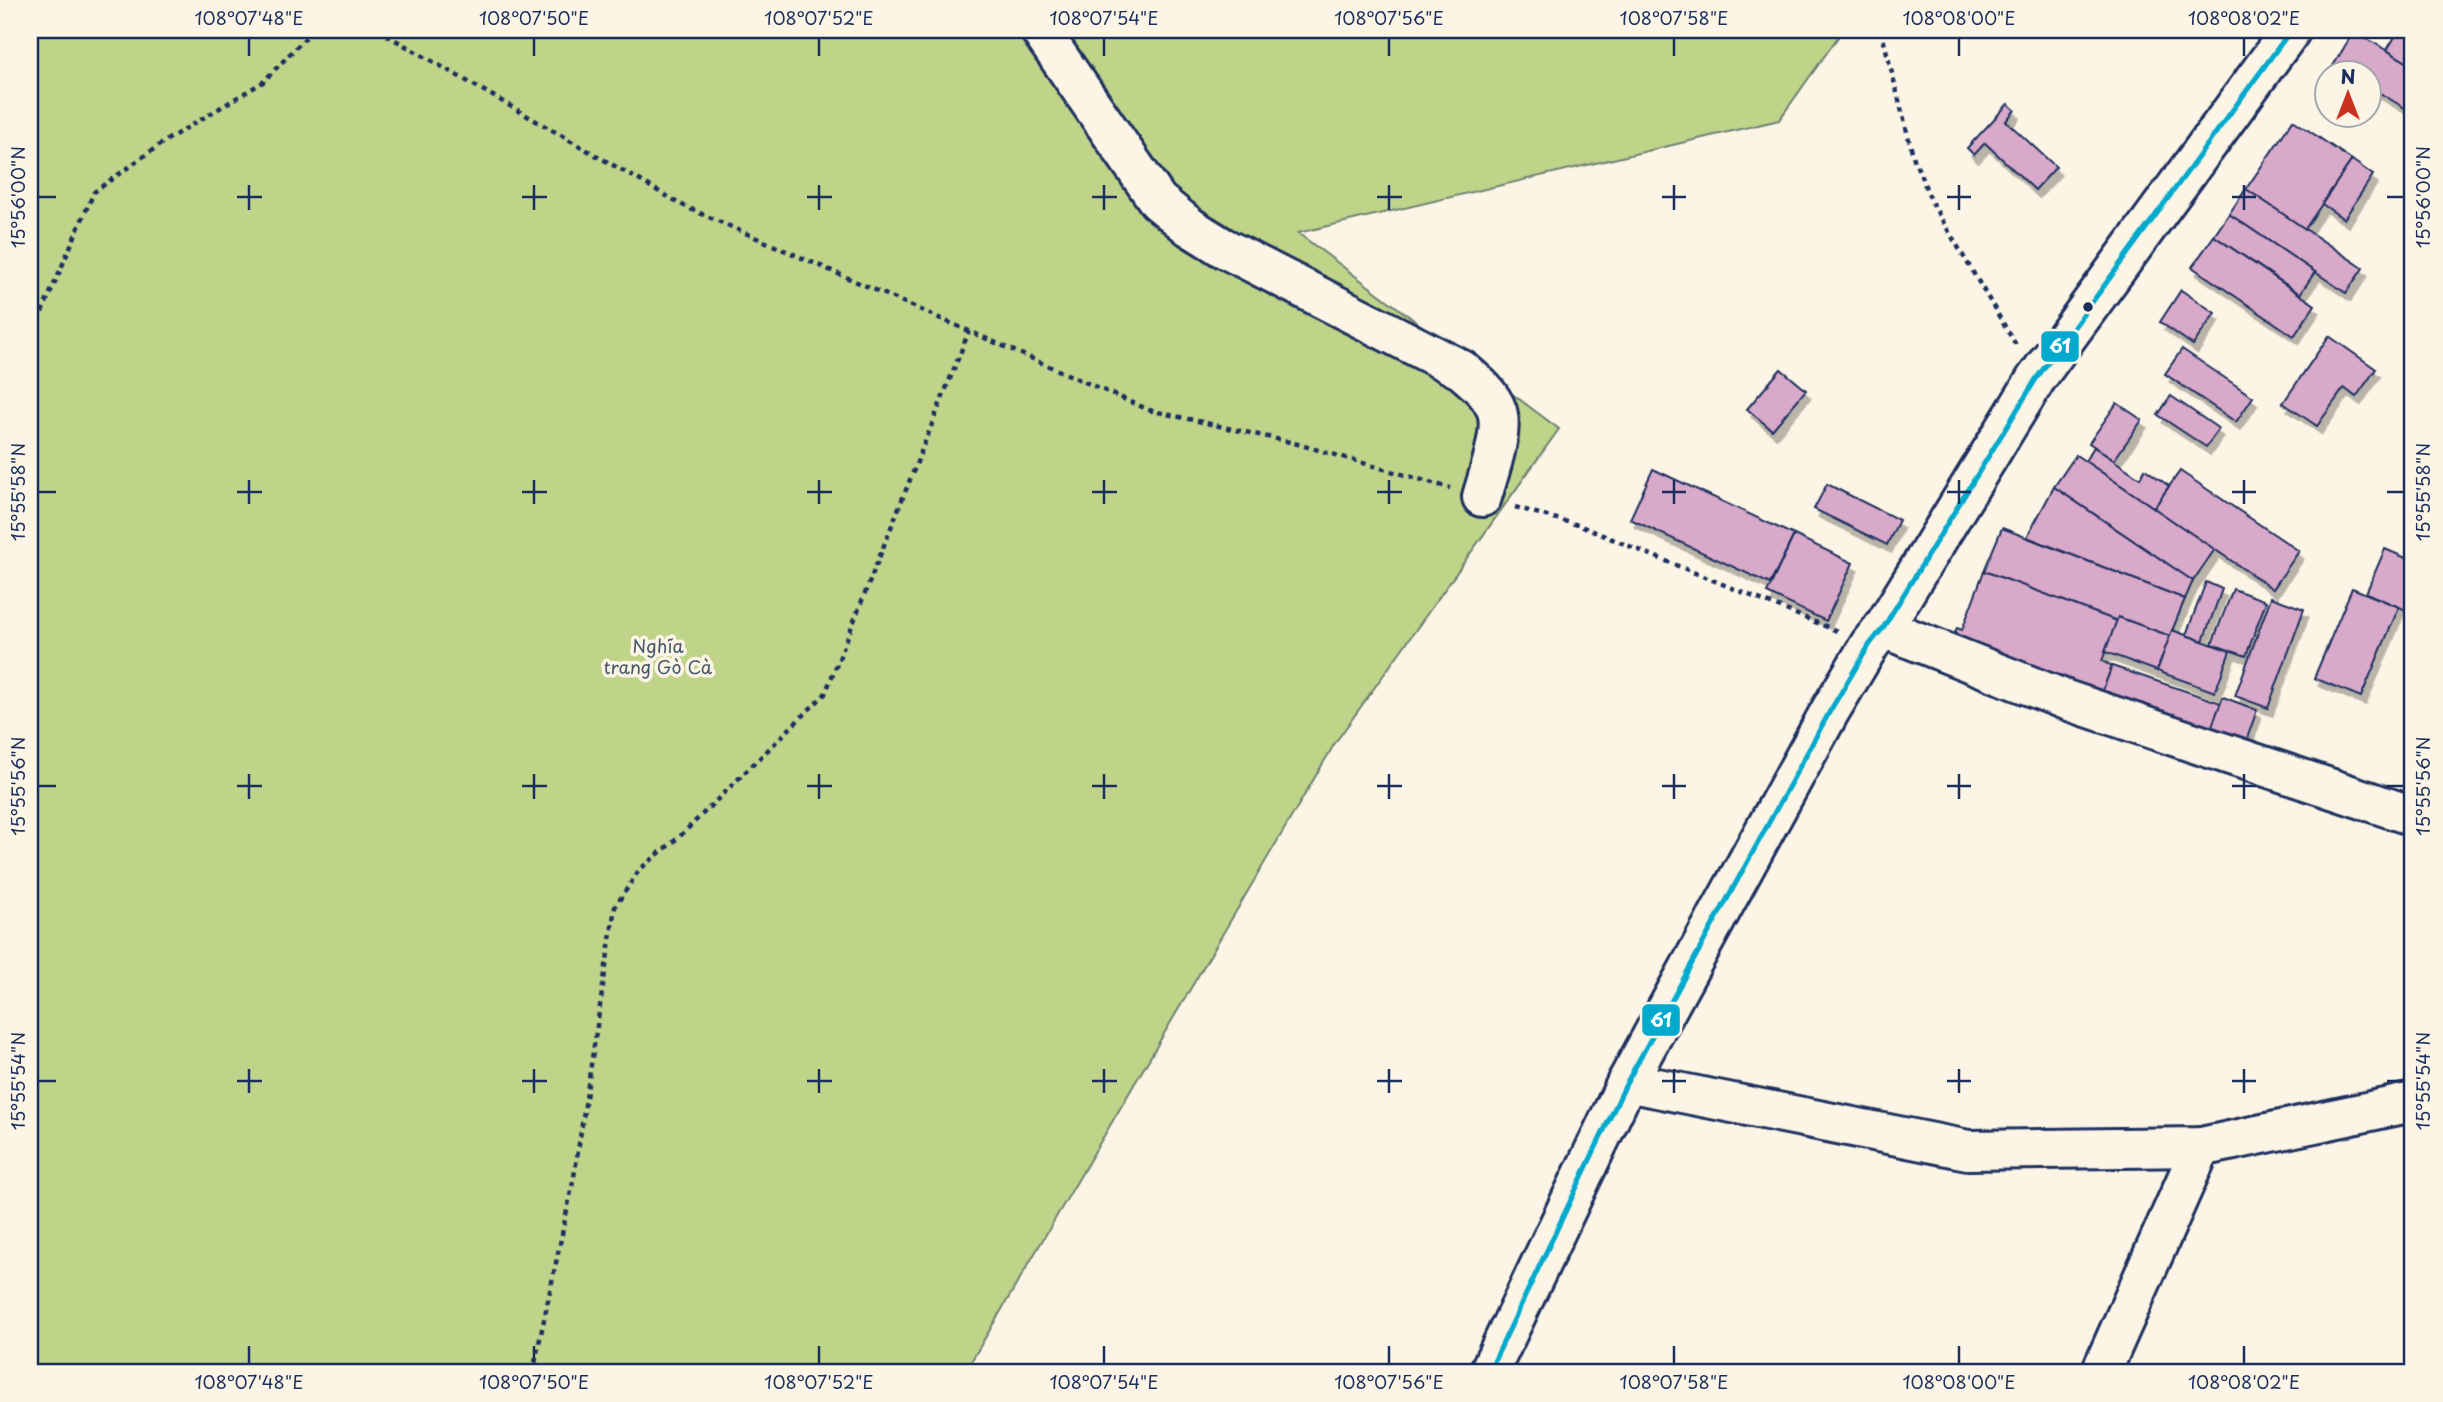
<svg xmlns="http://www.w3.org/2000/svg" width="2443" height="1402" font-family="'Playpen Sans',sans-serif">
	<defs>
		<filter id="shadow"><feDropShadow dx="4.5" dy="8" stdDeviation="0" flood-color="#0004"/></filter>
	</defs>
	<rect width="100%" height="100%" fill="#fcf5e5"/>
	<filter id="ink" filterUnits="userSpaceOnUse"><feTurbulence type="fractalNoise" baseFrequency=".0143" numOctaves="2"/><feDisplacementMap in="SourceGraphic" scale="14" xChannelSelector="R" yChannelSelector="G"/><feConvolveMatrix kernelMatrix="1 2 1 2 8 2 1 2 1" color-interpolation-filters="sRGB"/></filter>
	<g filter="url(#ink)">
		<path fill="#bfd389" stroke="#6d8174" stroke-width="2" d="M30 30H1843L1779 120 1298 233 1559 429 1335 743 965 1372H30Z"/>
		<g fill="#d9a9ca" stroke="#1b2f5e" stroke-width="2" filter="url(#shadow)">
			<path d="M2399 30H2413V66L2387 50Z"/>
			<path d="M2354 31 2413 66V113L2370 87V74H2347L2333 66Z"/>
			<path d="M2008 104 2015 110 2006 121 2056 167 2035 190 1985 143 1974 155 1967 148Z"/>
			<path d="M2293 120 2352 160 2305 229 2246 189Z"/>
			<path d="M2352 160 2373 175 2344 219 2322 204Z"/>
			<path d="M2246 189 2363 268 2346 293 2229 214Z"/>
			<path d="M2229 214 2315 272 2300 294 2214 236Z"/>
			<path d="M2214 236 2315 305 2294 336 2192 267Z"/>
			<path d="M2181 290 2215 313 2193 345 2160 322Z"/>
			<path d="M2329 336 2376 369 2356 397 2344 388 2317 426 2283 403Z"/>
			<path d="M2182 349 2253 397 2236 422 2165 374Z"/>
			<path d="M1781 369 1806 390 1772 430 1747 409Z"/>
			<path d="M2171 396 2219 429 2206 447 2158 415Z"/>
			<path d="M2117 403 2142 420 2114 460 2089 443Z"/>
			<path d="M2094 447 2140 478 2145 469 2169 486 2154 508 2085 461Z"/>
			<path d="M2076 455 2215 549 2193 581 2054 487Z"/>
			<path d="M1653 469 1794 535 1770 584 1630 519Z"/>
			<path d="M2180 471 2299 551 2273 589 2154 508Z"/>
			<path d="M1827 484 1899 520 1887 545 1814 509Z"/>
			<path d="M2054 487 2193 581 2185 599 2027 537Z"/>
			<path d="M2002 528 2185 599 2170 636 2118 617 2117 621 1984 571Z"/>
			<path d="M1794 535 1853 563 1826 621 1767 593Z"/>
			<path d="M2385 549 2413 561V613L2366 593Z"/>
			<path d="M1984 571 2117 621 2102 661 2112 666 2100 698 1951 642 1957 628 1962 630Z"/>
			<path d="M2206 582 2222 589 2203 641 2186 635Z"/>
			<path d="M2352 588 2399 607 2361 697 2314 678Z"/>
			<path d="M2233 589 2266 601 2246 656 2212 644Z"/>
			<path d="M2271 597 2304 609 2268 708 2235 696Z"/>
			<path d="M2118 617 2170 636 2157 671 2105 652Z"/>
			<path d="M2172 630 2230 651 2215 692 2157 671Z"/>
			<path d="M2112 666 2221 703 2208 737 2100 698Z"/>
			<path d="M2223 697 2257 710 2243 750 2208 737Z"/>
		</g>
		<g fill="none" stroke-linecap="round" stroke-linejoin="round">
			<defs>
				<g id="minor">
					<path d="M1040 30 1158 201 1190 227 1222 247 1462 370C1476 382 1491 394 1497 411 1504 433 1488 475 1482 497"/>
					<path d="M1883 628 2066 700 2413 816"/>
					<path d="M1627 1082 1968 1150 2201 1147 2413 1102"/>
					<path d="M2101 1372 2201 1147"/>
				</g>
				<path id="highway" d="M1489 1372 1627 1082 1830 711 1870 644 1883 628 2036 379 2291 30"/>
			</defs>
			<use href="#minor" stroke="#1b2f5e" stroke-width="44"/>
			<use href="#highway" stroke="#1b2f5e" stroke-width="44"/>
			<g stroke="#1b2f5e" stroke-width="4.5" stroke-dasharray="5 5" stroke-linecap="butt">
				<path d="M378 30 686 207 1149 410 1294 443 1450 488"/>
				<path d="M1881 30 1914 159 1932 203 2016 345"/>
				<path d="M30 340 94 192 165 141 263 82 313 30"/>
				<path d="M1515 507 1578 525 1837 631"/>
				<path d="M533 1372 574 1177 615 907 639 870 679 837 825 694 969 331"/>
			</g>
			<use href="#minor" stroke="#fcf5e5" stroke-width="38"/>
			<use href="#highway" stroke="#fcf5e5" stroke-width="38"/>
			<defs>
				<path id="bus-1" d="M1489 1372 1627 1082 1830 711 1870 644 1883 628 2036 379 2291 30"/>
			</defs>
			<use href="#bus-1" stroke="#fcf5e5" stroke-width="10"/>
			<use href="#bus-1" stroke="#00a9ce" stroke-width="5"/>
		</g>
	</g>
	<path fill="none" stroke="#1b2f5e" stroke-width="2.5" d="M249 38V56M534 38V56M819 38V56M1104 38V56M1389 38V56M1674 38V56M1959 38V56M2244 38V56M249 185V210M534 185V210M819 185V210M1104 185V210M1389 185V210M1674 185V210M1959 185V210M2244 185V210M38 197H56M237 197H262M522 197H547M807 197H832M1092 197H1117M1377 197H1402M1662 197H1686M1947 197H1971M2232 197H2256M2387 197H2404M249 480V504M534 480V504M819 480V504M1104 480V504M1389 480V504M1674 480V504M1959 480V504M2244 480V504M38 492H56M237 492H262M522 492H547M807 492H832M1092 492H1117M1377 492H1402M1662 492H1686M1947 492H1971M2232 492H2256M2387 492H2404M249 774V799M534 774V799M819 774V799M1104 774V799M1389 774V799M1674 774V799M1959 774V799M2244 774V799M38 786H56M237 786H262M522 786H547M807 786H832M1092 786H1117M1377 786H1402M1662 786H1686M1947 786H1971M2232 786H2256M2387 786H2404M249 1069V1093M534 1069V1093M819 1069V1093M1104 1069V1093M1389 1069V1093M1674 1069V1093M1959 1069V1093M2244 1069V1093M38 1081H56M237 1081H262M522 1081H547M807 1081H832M1092 1081H1117M1377 1081H1402M1662 1081H1686M1947 1081H1971M2232 1081H2256M2387 1081H2404M249 1346V1364M534 1346V1364M819 1346V1364M1104 1346V1364M1389 1346V1364M1674 1346V1364M1959 1346V1364M2244 1346V1364"/>
	<circle fill="#1b2f5e" stroke="#fcf5e5" stroke-width="2.5" cx="2088" cy="307" r="6"/>
	<g text-anchor="middle" stroke-width="7" stroke-linejoin="round" paint-order="stroke">
		<g font-size="18" fill="#445869" stroke="#fcf5e5">
			<text x="658" y="653">Nghĩa<tspan x="658" dy="21">trang Gò Cà</tspan></text>
		</g>
	</g>
	<g stroke="#fcf5e5" stroke-width="2.5">
		<rect x="2040" y="330" width="40" height="33" rx="7" fill="#00a9ce"/>
		<rect x="1641" y="1003" width="40" height="34" rx="7" fill="#00a9ce"/>
	</g>
	<g font-size="19" text-anchor="middle" font-weight="bold" fill="#fff">
		<text x="2060" y="353">61</text>
		<text x="1661" y="1027">61</text>
	</g>
	<rect width="2443" height="1402" fill="none" stroke="#fcf5e5" stroke-width="77"/>
	<g transform="translate(2348 94)"><circle r="33" fill="#fcf5e5" stroke="#a2a6af" stroke-width="2"/>
	<path d="M0-5L12 26L0 18L-12 26Z" fill="#c8321e"/>
	<text y="-10" font-size="19" font-weight="bold" text-anchor="middle" fill="#1b2f5e">N</text>
	</g>
	<rect x="38" y="38" width="2366" height="1326" fill="none" stroke="#1b2f5e" stroke-width="2.5"/>
	<g font-size="18" text-anchor="middle" fill="#1b2f5e">
		<text x="249" y="25">108°07'48"E</text>
		<text x="534" y="25">108°07'50"E</text>
		<text x="819" y="25">108°07'52"E</text>
		<text x="1104" y="25">108°07'54"E</text>
		<text x="1389" y="25">108°07'56"E</text>
		<text x="1674" y="25">108°07'58"E</text>
		<text x="1959" y="25">108°08'00"E</text>
		<text x="2244" y="25">108°08'02"E</text>
		<text transform="translate(19 197) rotate(-90)" y="6">15°56'00"N</text>
		<text transform="translate(2424 197) rotate(-90)" y="6">15°56'00"N</text>
		<text transform="translate(19 492) rotate(-90)" y="6">15°55'58"N</text>
		<text transform="translate(2424 492) rotate(-90)" y="6">15°55'58"N</text>
		<text transform="translate(19 786) rotate(-90)" y="6">15°55'56"N</text>
		<text transform="translate(2424 786) rotate(-90)" y="6">15°55'56"N</text>
		<text transform="translate(19 1081) rotate(-90)" y="6">15°55'54"N</text>
		<text transform="translate(2424 1081) rotate(-90)" y="6">15°55'54"N</text>
		<text x="249" y="1389">108°07'48"E</text>
		<text x="534" y="1389">108°07'50"E</text>
		<text x="819" y="1389">108°07'52"E</text>
		<text x="1104" y="1389">108°07'54"E</text>
		<text x="1389" y="1389">108°07'56"E</text>
		<text x="1674" y="1389">108°07'58"E</text>
		<text x="1959" y="1389">108°08'00"E</text>
		<text x="2244" y="1389">108°08'02"E</text>
	</g>
</svg>
